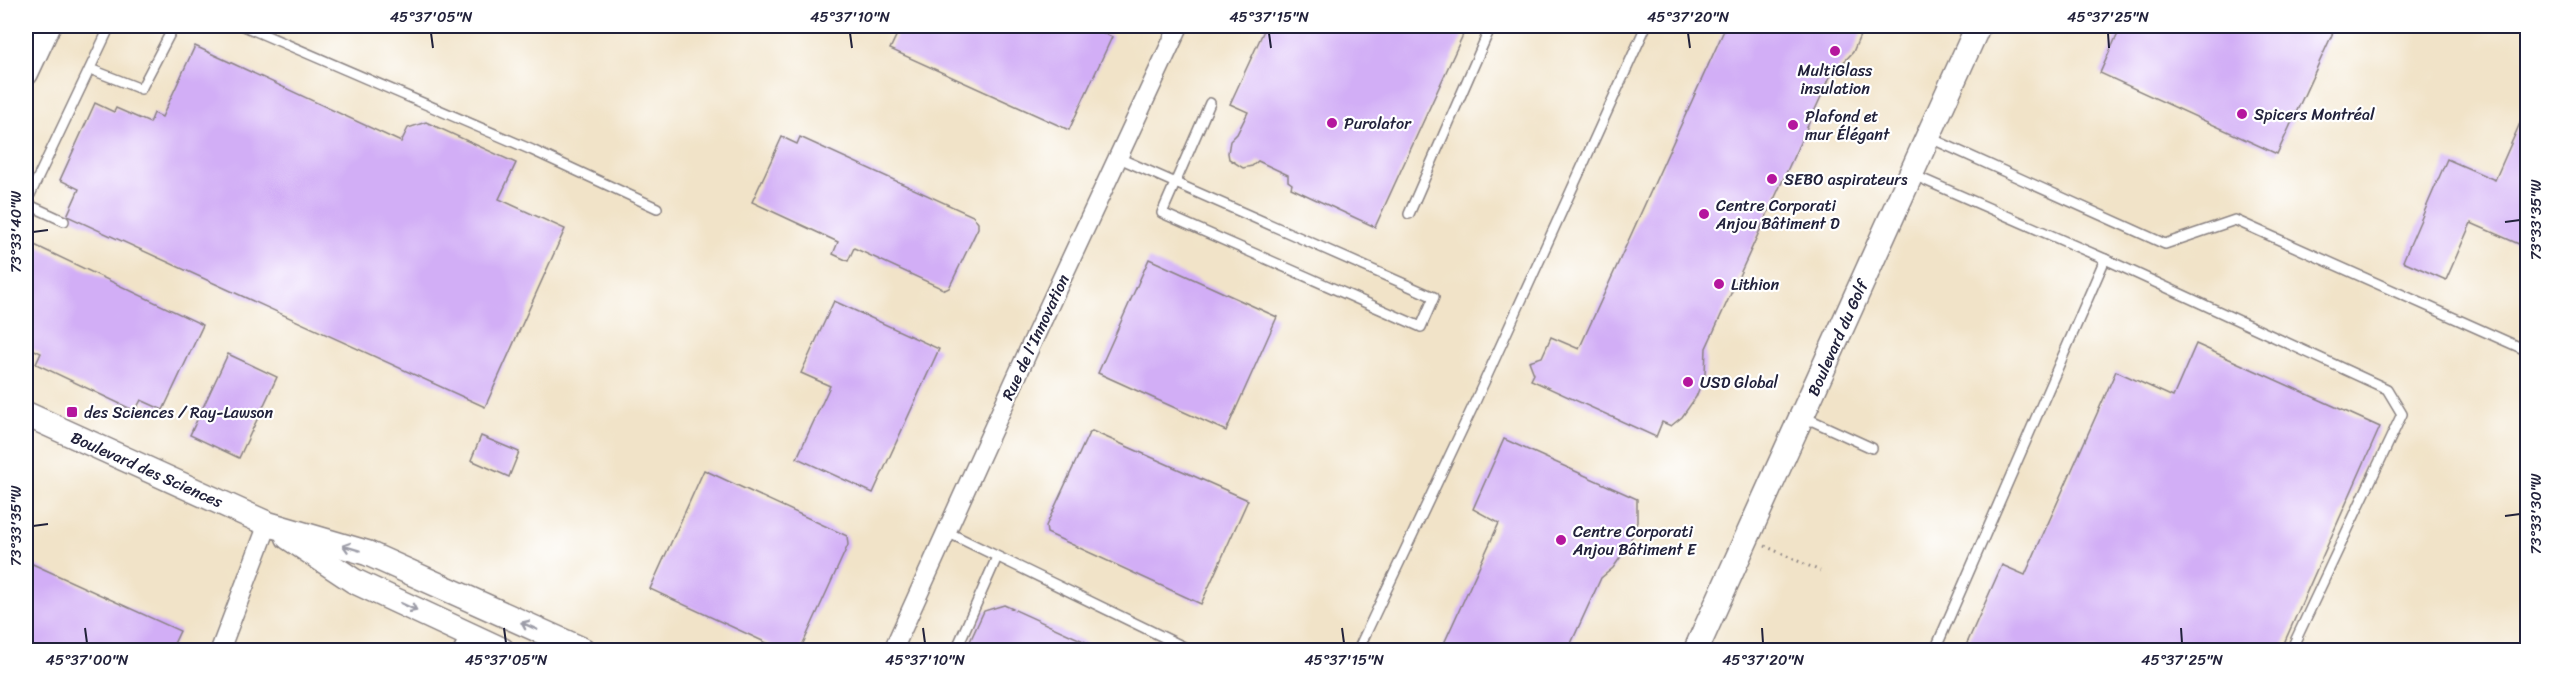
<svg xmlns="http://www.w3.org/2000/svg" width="2553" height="676" font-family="Sriracha,sans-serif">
	<rect width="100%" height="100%" fill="#fff"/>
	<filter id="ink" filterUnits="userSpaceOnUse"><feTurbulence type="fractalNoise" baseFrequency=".0167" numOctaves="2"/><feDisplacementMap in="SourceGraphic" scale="12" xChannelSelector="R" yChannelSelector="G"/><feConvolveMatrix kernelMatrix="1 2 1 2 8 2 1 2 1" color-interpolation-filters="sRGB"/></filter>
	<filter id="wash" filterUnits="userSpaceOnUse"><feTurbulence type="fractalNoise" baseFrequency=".008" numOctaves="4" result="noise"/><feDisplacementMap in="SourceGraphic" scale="24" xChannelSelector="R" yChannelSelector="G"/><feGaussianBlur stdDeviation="1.35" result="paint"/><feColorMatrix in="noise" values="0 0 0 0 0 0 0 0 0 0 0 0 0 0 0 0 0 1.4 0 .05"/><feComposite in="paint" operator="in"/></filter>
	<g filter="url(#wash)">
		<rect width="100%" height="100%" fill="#f1e3c8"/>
		<g id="blocks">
			<g fill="#d2aef6">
				<path d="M901 26H1087L1112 37 1069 130 890 49Z"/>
				<path d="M1266 26H1467L1375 227 1291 188 1292 184 1288 181V175L1258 161 1252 166 1243 168 1229 159 1228 153 1230 141 1237 134 1248 112 1230 104Z"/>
				<path d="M1726 26H1864L1853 52 1830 77 1712 335 1706 348 1705 374 1696 397 1682 417 1671 426 1662 422 1656 437 1531 380 1534 374 1529 361 1542 357 1551 337 1579 349Z"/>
				<path d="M2121 26H2336L2277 154 2100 73Z"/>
				<path d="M195 46 401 142 408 128 426 122 516 163 499 199 565 229 485 407 67 216 79 189 60 180 95 103 114 112 116 108 150 123 154 113 162 117Z"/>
				<path d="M2528 105V248L2471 223 2446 280 2403 261 2447 159 2495 180Z"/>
				<path d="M782 137 797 144 800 137 973 216 978 223V228L949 288 945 290 854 248 848 261 833 254 838 242 752 202Z"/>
				<path d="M26 241 203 325 163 410 141 400 135 411 36 364 41 353 26 346Z"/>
				<path d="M1149 259 1277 317 1226 431 1098 373Z"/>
				<path d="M834 301 939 349 873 493 797 458 830 386 801 373Z"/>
				<path d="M2196 344 2380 427 2281 650H1964L2002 565 2025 575 2116 371 2173 397Z"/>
				<path d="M228 354 277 377 239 458 190 435Z"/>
				<path d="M1092 431 1248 500 1201 604 1047 533 1046 526 1088 435Z"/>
				<path d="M481 436 519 452 509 477 471 460Z"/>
				<path d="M1504 439 1637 499V522L1629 545 1613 568 1601 578 1568 650H1441L1499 523 1473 509Z"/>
				<path d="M704 470 847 536 848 545 800 650H782L650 589Z"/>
				<path d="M26 479 31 482 26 494Z"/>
				<path d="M26 561 180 631 171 650H26Z"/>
				<path d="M1004 605 1103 650H966L984 611Z"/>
			</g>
		</g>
	</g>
	<g filter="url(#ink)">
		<use href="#blocks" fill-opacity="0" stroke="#8a8282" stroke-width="1.5"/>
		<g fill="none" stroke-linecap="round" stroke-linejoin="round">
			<defs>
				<g id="service">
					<path d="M244 26 532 150 657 208"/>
					<path d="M90 69 141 89 174 26"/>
					<path d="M1928 137 2165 244 2235 220 2528 351"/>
					<path d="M1119 158 1434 297 1421 327 1162 213 1210 103"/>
					<path d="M1911 174 2105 259 1935 650"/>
					<path d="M26 203 110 26"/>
					<path d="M27 204 64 221"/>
					<path d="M1409 214 1491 26"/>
					<path d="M2105 259 2387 389 2402 414 2291 650"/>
					<path d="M1802 416 1872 448"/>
					<path d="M947 532 1190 650"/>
					<path d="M458 650 466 634"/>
					<path d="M956 650 997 557"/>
					<path d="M1358 650 1476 400 1646 26"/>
				</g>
				<g id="minor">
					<path d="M220 650 268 524"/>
					<path d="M893 650 1030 347 1179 26"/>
				</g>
				<g id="tertiary">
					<path d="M26 73 48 26"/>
					<path d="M26 414 268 524 367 553 583 650"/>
					<path d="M288 537 354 581 502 650"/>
					<path d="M1696 650 1978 26"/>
				</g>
			</defs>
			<use href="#service" stroke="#8a8282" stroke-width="12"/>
			<use href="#minor" stroke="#8a8282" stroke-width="21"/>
			<use href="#tertiary" stroke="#8a8282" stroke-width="27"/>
			<path stroke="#8a8282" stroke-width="3" stroke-dasharray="1.5 4.5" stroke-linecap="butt" d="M1765 546 1820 571"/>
			<use href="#service" stroke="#fff" stroke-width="9"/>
			<use href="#minor" stroke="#fff" stroke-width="18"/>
			<use href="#tertiary" stroke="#fff" stroke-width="24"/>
		</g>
		<defs><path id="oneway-shaft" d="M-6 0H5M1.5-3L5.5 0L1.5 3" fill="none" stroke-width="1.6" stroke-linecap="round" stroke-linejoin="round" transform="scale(1.5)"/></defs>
		<g stroke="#9c9ca7">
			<use href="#oneway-shaft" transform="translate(351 548) rotate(-163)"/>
			<use href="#oneway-shaft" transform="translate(409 607) rotate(25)"/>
			<use href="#oneway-shaft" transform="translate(529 626) rotate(-156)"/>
		</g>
	</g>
	<path fill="none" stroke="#22223b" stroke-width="2" d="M431 33 433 48M850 33 852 48M1269 33 1271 48M1688 33 1690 48M2108 33 2109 48M2505 222 2520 220M33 232 48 230M2505 516 2520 514M33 526 48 524M85 628 87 643M504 628 506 643M923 628 925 643M1342 628 1344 643M1762 628 1763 643M2181 628 2182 643"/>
	<g fill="#b5179e" stroke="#fff" stroke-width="2">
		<circle cx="1835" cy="51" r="6"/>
		<circle cx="2242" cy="114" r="6"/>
		<circle cx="1332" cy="123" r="6"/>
		<circle cx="1793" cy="125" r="6"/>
		<circle cx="1772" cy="179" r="6"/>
		<circle cx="1704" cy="214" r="6"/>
		<circle cx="1719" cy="284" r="6"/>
		<circle cx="1688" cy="382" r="6"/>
		<rect x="66" y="406" width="12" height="12" rx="3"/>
		<circle cx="1561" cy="540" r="6"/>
	</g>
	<g text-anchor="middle" stroke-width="4.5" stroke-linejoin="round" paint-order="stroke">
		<g font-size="16" fill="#22223b" stroke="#fff" text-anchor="start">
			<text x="1835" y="76" text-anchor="middle">MultiGlass<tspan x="1835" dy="18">insulation</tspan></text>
			<text x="2254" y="120">Spicers Montréal</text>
			<text x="1805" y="122">Plafond et<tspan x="1805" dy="18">mur Élégant</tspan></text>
			<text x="1344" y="129">Purolator</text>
			<text x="1784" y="185">SEBO aspirateurs</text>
			<text x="1716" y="211">Centre Corporati<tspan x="1716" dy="18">Anjou Bâtiment D</tspan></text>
			<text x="1731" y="290">Lithion</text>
			<text x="1700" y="388">USD Global</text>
			<text x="84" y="418">des Sciences / Ray-Lawson</text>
			<text x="1573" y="537">Centre Corporati<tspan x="1573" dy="18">Anjou Bâtiment E</tspan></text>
		</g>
		<g font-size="16" fill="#22223b" stroke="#fff">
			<text transform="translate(1035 337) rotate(-65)" y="6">Rue de l'Innovation</text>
			<text transform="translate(1837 338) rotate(-66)" y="6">Boulevard du Golf</text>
			<text transform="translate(147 469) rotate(24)" y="6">Boulevard des Sciences</text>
		</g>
	</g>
	<rect width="2553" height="676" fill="none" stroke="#fff" stroke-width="66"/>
	<rect x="33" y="33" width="2487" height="610" fill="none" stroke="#22223b" stroke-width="2"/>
	<g font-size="15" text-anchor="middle" fill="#22223b">
		<text x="431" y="22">45°37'05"N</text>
		<text x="850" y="22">45°37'10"N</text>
		<text x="1269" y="22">45°37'15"N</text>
		<text x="1688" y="22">45°37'20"N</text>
		<text x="2108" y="22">45°37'25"N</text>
		<text transform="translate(2536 220) rotate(-90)" y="5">73°33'35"W</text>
		<text transform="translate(16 232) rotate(-90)" y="5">73°33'40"W</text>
		<text transform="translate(2536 514) rotate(-90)" y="5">73°33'30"W</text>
		<text transform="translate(16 526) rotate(-90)" y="5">73°33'35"W</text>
		<text x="87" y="665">45°37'00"N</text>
		<text x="506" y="665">45°37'05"N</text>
		<text x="925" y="665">45°37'10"N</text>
		<text x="1344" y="665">45°37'15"N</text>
		<text x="1763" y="665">45°37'20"N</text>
		<text x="2182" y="665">45°37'25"N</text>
	</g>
</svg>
